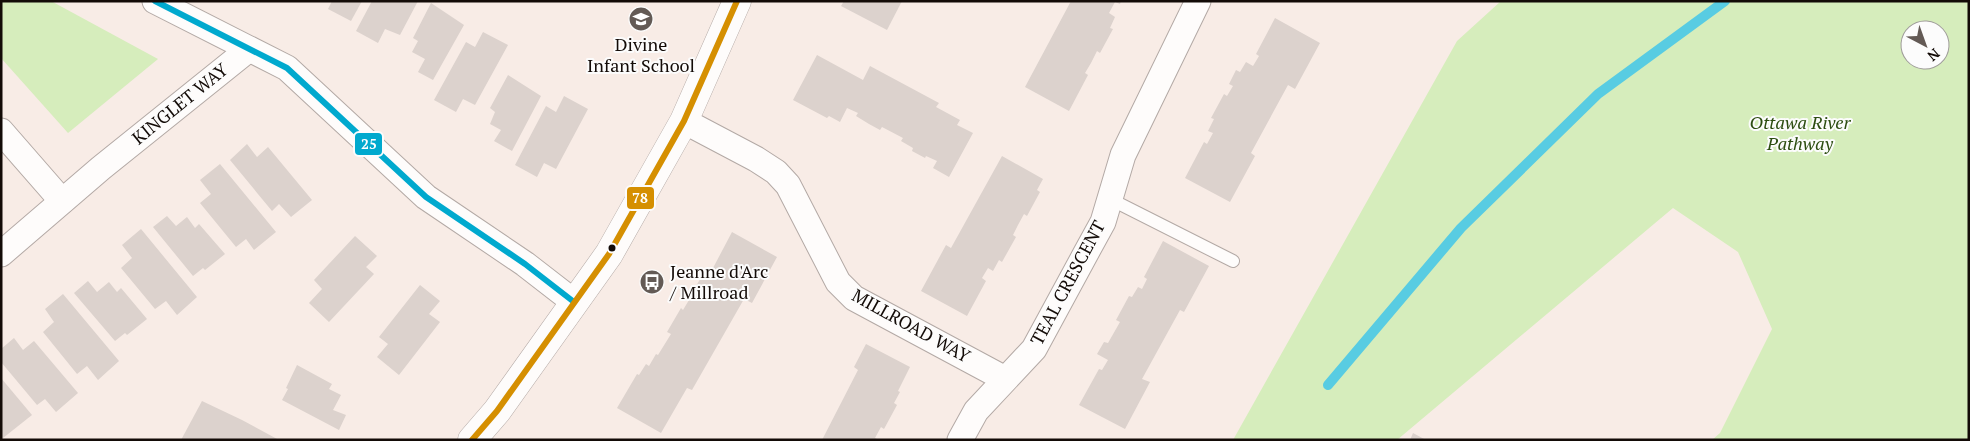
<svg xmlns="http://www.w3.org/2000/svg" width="1970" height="441" font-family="'PT Serif',serif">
	<rect width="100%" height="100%" fill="#f8ece6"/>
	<g fill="#d6edbc" fill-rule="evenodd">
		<path d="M1 1H51L158 59 68 133 1 58Z"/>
		<path d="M1501 1H1969V440H1712L1720 433 1772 329 1738 252 1673 208 1397 440H1233L1457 41ZM1910 30H1940V60H1910Z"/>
	</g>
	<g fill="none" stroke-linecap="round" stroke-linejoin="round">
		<path stroke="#58cce2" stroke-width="10" d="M1328 385 1461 228 1598 94 1725 1"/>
	</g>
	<g fill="#dcd2cd">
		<path d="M332 1H362L351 21 328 9Z"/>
		<path d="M372 1H418L400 35 385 29 378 43 356 31Z"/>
		<path d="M844 1H902L887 30 841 6Z"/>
		<path d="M1071 1H1121L1120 4 1115 2 1109 13 1115 17 1110 28 1113 29 1100 53 1097 51 1091 63 1085 73 1088 75 1069 111 1025 87Z"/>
		<path d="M431 3 464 25 433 80 418 72 425 59 412 52 418 41 413 38Z"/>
		<path d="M1275 18 1320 43 1295 89 1288 85 1251 153 1255 156 1230 202 1185 178 1204 142 1207 144 1213 133 1208 131 1214 119 1211 118 1224 94 1227 96 1233 86 1229 84 1236 70 1240 72 1246 62 1253 66 1259 56 1256 54Z"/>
		<path d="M483 32 508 45 475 105 463 99 456 112 434 100 466 42 475 47Z"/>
		<path d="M817 55 863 80 870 66 939 103 936 107 960 120 957 125 973 133 949 177 933 168 937 161 926 156 925 158 912 151 913 148 901 141 903 138 882 127 880 130 869 124 856 116 858 113 847 108 840 122 829 116 827 118 793 100Z"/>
		<path d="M508 75 541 96 512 151 494 141 501 130 490 124 495 112 490 108Z"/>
		<path d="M564 96 588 109 556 169 544 163 537 177 515 165 546 106 556 112Z"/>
		<path d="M247 144 257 157 268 147 312 200 291 217 279 204 272 211 230 160Z"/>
		<path d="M1002 156 1043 179 1037 190 1040 192 1027 216 1024 214 1018 225 1013 235 1016 237 1002 262 999 260 993 271 988 268 982 278 986 281 967 316 921 291 946 245 951 248Z"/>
		<path d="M220 164 276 232 254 250 246 239 236 247 200 203 211 194 200 180Z"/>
		<path d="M167 216 176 226 187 217 195 228 199 224 225 254 205 270 203 268 193 276 153 227Z"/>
		<path d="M141 229 197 297 177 315 166 301 155 309 121 268 132 258 122 245Z"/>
		<path d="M732 232 777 257 752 303 744 299 692 390 687 388 661 433 617 408 637 374 639 375 646 364 649 366 656 354 658 355 671 334 667 332 681 308 683 310 689 300 686 298 693 285 696 286 702 276 710 280 715 269 713 268Z"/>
		<path d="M355 236 377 256 366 267 374 274 329 322 309 303 322 289 314 280Z"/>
		<path d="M1163 241 1209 266 1184 312 1180 310 1142 379 1150 382 1125 429 1079 405 1099 369 1102 370 1108 360 1097 354 1104 342 1108 343 1120 322 1116 320 1129 296 1132 297 1138 287 1142 289 1147 279 1144 277Z"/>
		<path d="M88 281 97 292 109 282 117 292 121 288 147 319 127 335 125 333 115 341 74 293Z"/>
		<path d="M420 285 440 301 429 314 440 322 399 375 377 357 388 344 379 337Z"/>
		<path d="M63 294 119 361 98 380 87 366 77 374 43 332 54 322 45 309Z"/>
		<path d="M14 338 23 350 34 341 78 393 56 412 45 399 37 405 1 362V349Z"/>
		<path d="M866 344 910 367 898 391 900 392 894 403 897 405 884 429 881 427 875 438 879 440H822L858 370 854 367Z"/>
		<path d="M297 365 332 384 329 389 341 395 333 410 346 415 339 430 282 400 288 389 286 388Z"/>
		<path d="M1 378 32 415 3 438 1 437Z"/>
		<path d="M202 401 242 420 279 440H181Z"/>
		<path d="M1413 433 1426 440H1410Z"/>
	</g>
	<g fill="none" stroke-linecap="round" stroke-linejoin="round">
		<defs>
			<path id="lane" d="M1110 199 1233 261"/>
			<g id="street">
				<path d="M155 1 287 68 426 197 525 264 574 302"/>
				<path d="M684 121 756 159 776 172 788 185 838 282 854 298 1005 379"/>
				<path d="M1 131 62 201"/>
				<path d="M1 254 101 168 249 49"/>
				<path d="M960 440 976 411 1034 349 1086 253 1103 222 1123 155 1198 1"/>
			</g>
			<path id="secondary" d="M472 440 497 411 609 254 684 121 737 1"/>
		</defs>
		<use href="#lane" stroke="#b3a9a5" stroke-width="14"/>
		<use href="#street" stroke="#b3a9a5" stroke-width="27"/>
		<use href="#secondary" stroke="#b3a9a5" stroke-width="29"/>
		<use href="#lane" stroke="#fefcfb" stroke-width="12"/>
		<use href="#street" stroke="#fefcfb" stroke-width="25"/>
		<use href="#secondary" stroke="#fefcfb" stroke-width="28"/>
		<defs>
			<path id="bus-1" d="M155 1 287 68 426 197 525 264 574 302"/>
			<path id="bus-2" d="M472 440 497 411 609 254 684 121 737 1"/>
		</defs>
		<use href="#bus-1" stroke="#fcfcfc" stroke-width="10"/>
		<use href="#bus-2" stroke="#fcfcfc" stroke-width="10"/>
		<use href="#bus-1" stroke="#00a9ce" stroke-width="6"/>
		<use href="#bus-2" stroke="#d58f01" stroke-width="6"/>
	</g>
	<defs>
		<symbol id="school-disc" viewBox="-11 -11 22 22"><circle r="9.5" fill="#635a55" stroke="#fcfcfc"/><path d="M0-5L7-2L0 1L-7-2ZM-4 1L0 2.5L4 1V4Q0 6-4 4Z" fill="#fff"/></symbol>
		<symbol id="bus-disc" viewBox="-11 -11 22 22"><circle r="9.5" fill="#635a55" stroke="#fcfcfc"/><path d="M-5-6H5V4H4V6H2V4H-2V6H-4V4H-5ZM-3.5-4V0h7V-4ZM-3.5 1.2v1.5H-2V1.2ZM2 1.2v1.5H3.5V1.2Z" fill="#fff"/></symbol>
	</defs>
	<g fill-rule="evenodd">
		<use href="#school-disc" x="627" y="5" width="28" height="28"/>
		<use href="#bus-disc" x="638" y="268" width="28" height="28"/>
	</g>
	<circle fill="#130b07" stroke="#fcfcfc" stroke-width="2" cx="612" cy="248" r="4.5"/>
	<g text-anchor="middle" stroke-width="4" stroke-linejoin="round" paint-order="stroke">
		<g font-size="18" fill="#130b07" stroke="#fcfcfc">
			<text x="641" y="51">Divine<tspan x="641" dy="21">Infant School</tspan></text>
			<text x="670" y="278" text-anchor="start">Jeanne d'Arc<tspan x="670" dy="21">/ Millroad</tspan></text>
		</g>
		<g font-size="18" fill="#130b07" stroke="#fcfcfc">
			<text transform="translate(180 104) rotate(-39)" y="6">KINGLET WAY</text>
			<text transform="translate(1068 283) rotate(-62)" y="6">TEAL CRESCENT</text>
			<text transform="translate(911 326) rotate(29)" y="6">MILLROAD WAY</text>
		</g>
		<g font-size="18" font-style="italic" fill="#2c4d10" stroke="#fcfcfc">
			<text x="1800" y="129">Ottawa River<tspan x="1800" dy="21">Pathway</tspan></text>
		</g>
	</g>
	<g stroke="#fcfcfc" stroke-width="2">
		<rect x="354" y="132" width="29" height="24" rx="5" fill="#00a9ce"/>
		<rect x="626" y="186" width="29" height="24" rx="5" fill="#d58f01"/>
	</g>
	<g font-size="14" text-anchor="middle" font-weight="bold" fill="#fff">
		<text x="369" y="149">25</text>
		<text x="640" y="203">78</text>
	</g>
	<rect width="1970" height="441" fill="none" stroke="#130b07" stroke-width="5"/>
	<g transform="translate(1925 45) rotate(139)"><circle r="24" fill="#fcfcfc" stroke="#9f9c9a"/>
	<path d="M0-4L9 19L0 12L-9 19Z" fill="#635a55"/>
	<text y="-8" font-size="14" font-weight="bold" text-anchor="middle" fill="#130b07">N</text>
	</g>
</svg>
